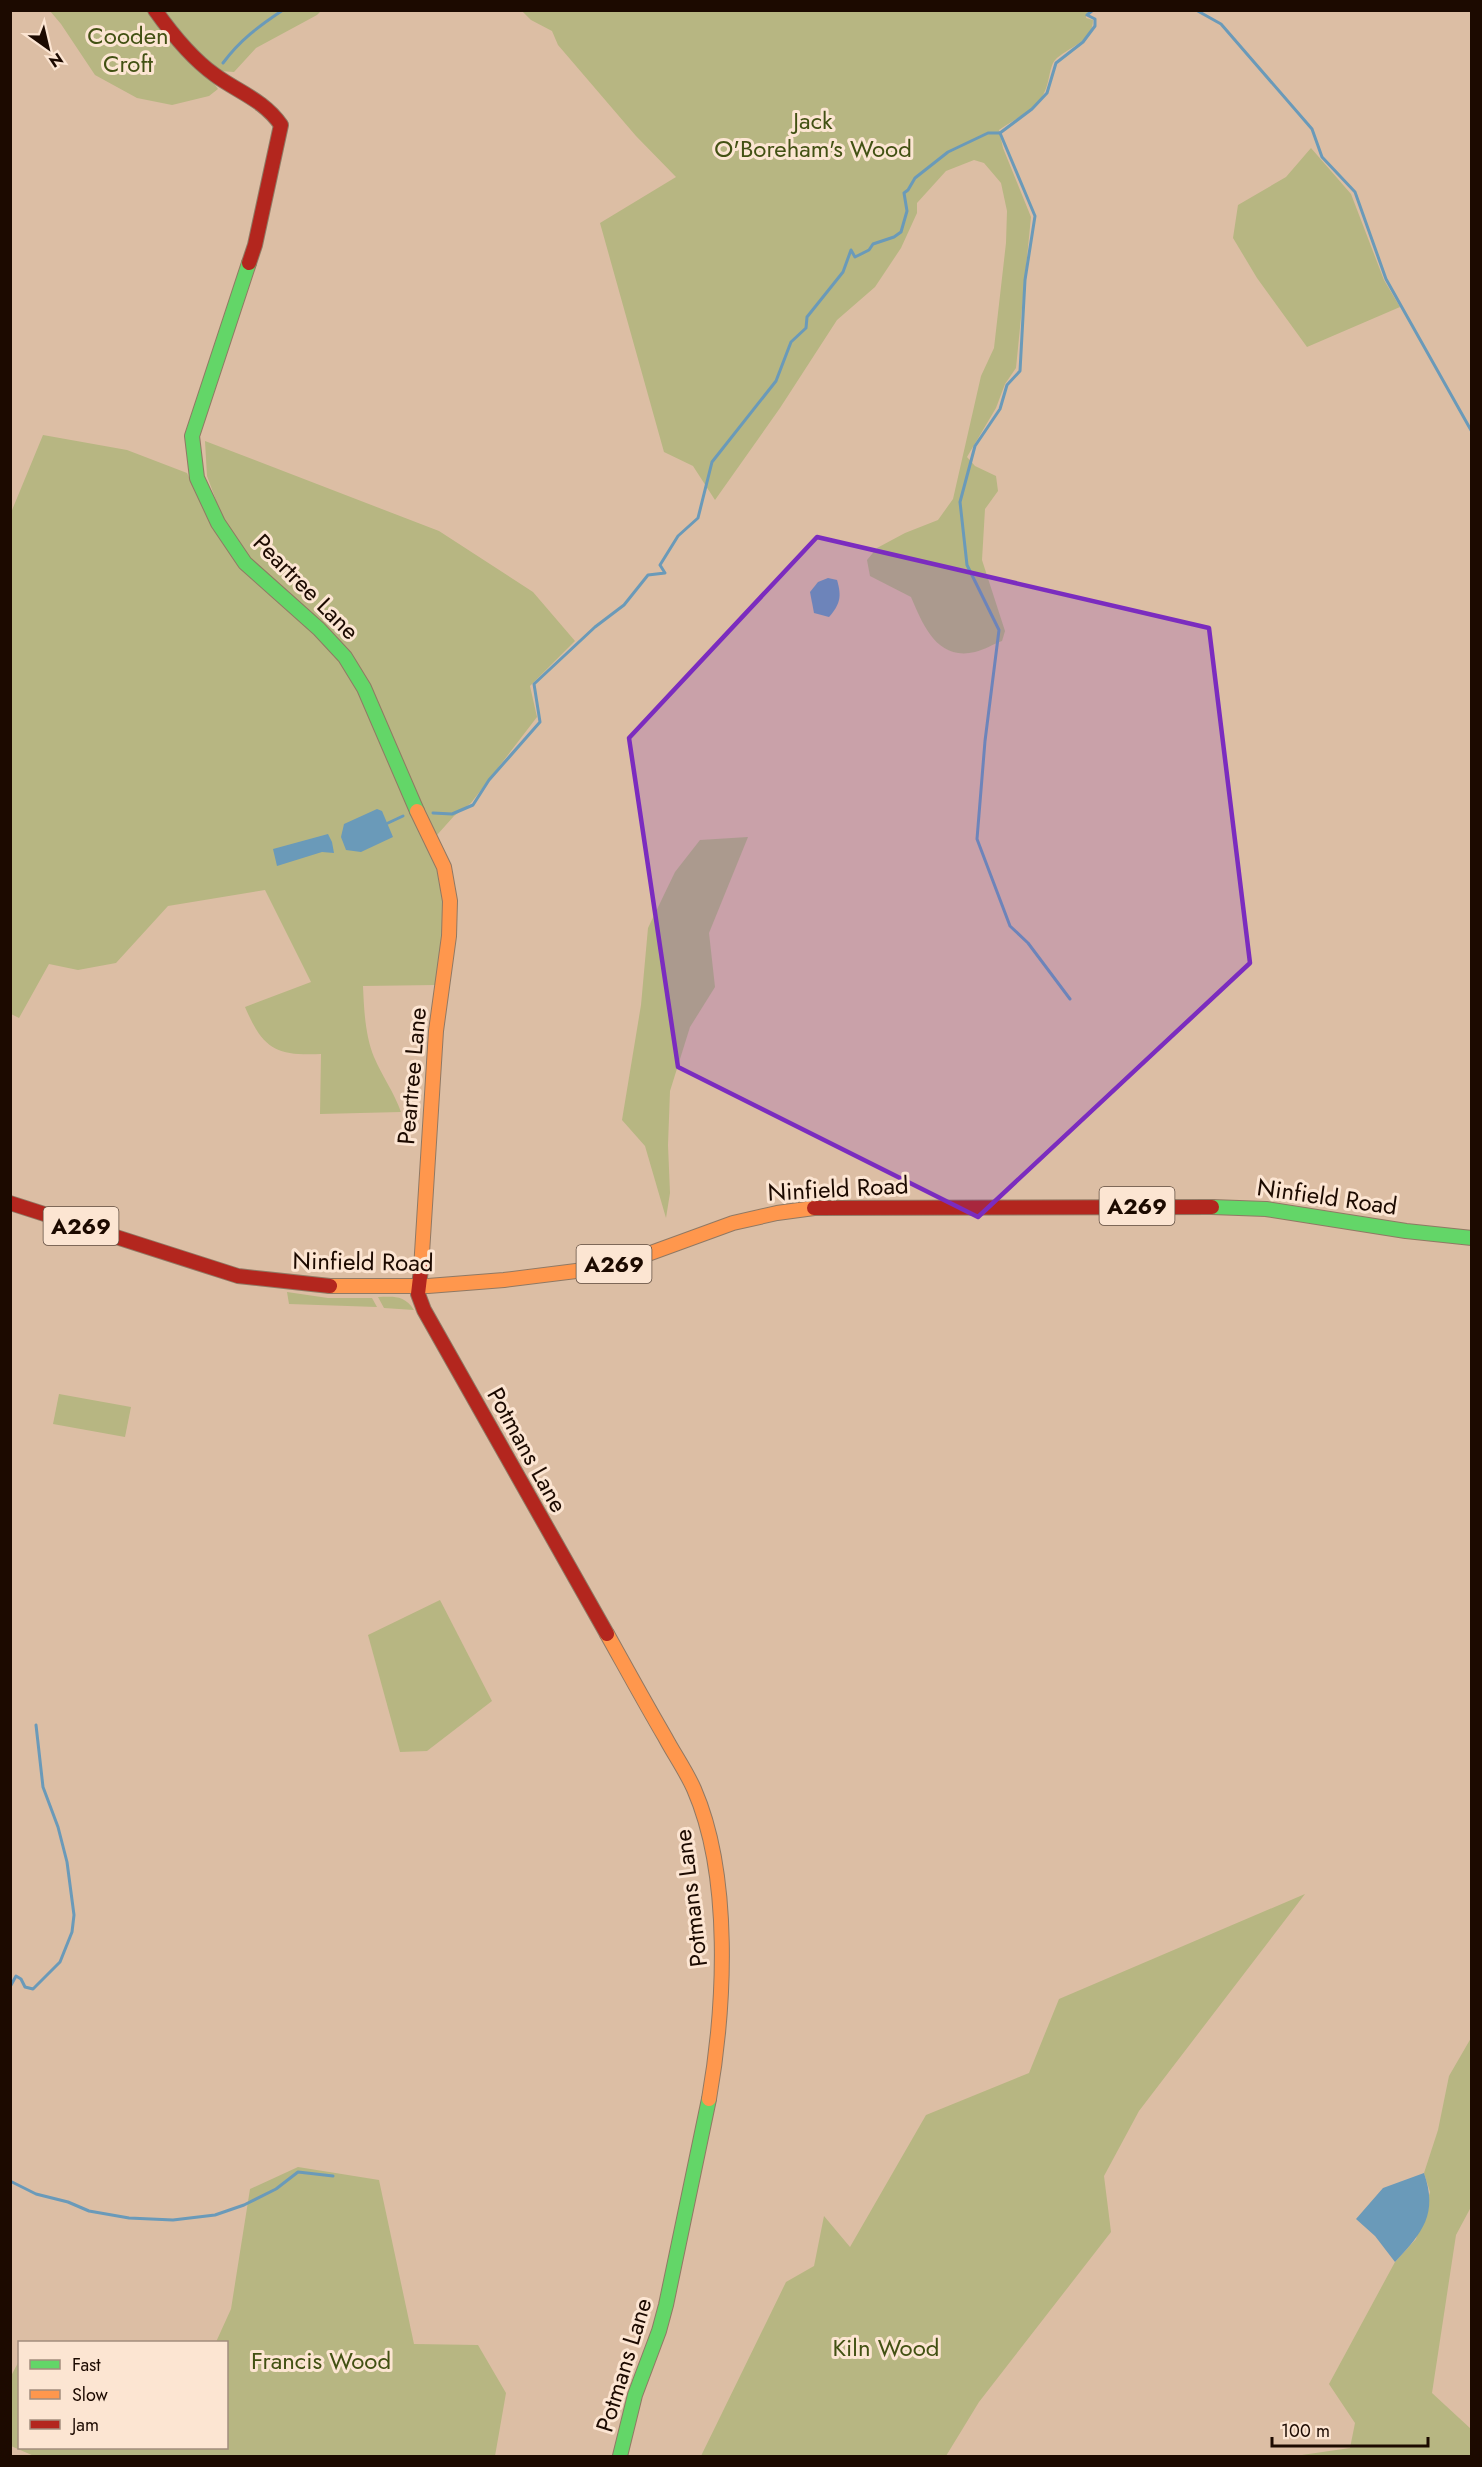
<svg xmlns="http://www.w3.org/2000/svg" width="1482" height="2467" font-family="Jost,sans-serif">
	<rect width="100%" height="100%" fill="#dcbea4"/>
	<g fill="#b7b682">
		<path d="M50 11H147L183 54 210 78 218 89 209 96 172 105 137 98 95 75 61 24Z"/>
		<path d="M163 11H321L317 15 256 48 234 72 220 71 195 52Z"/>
		<path d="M522 11H1089L1086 15V18L1093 20C1093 44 1061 49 1053 63 1049 72 1049 82 1045 91 1038 109 1014 119 999 130L1003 148 1031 217 1016 368 1005 384 996 408 967 457 975 466 996 476 998 491 985 509 982 560 1005 631 1002 641C993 644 984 650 975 652 937 661 923 625 911 597L870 576 867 560 877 548 905 533 938 520 953 499 981 376 994 348 1006 243 1007 211 1001 183 984 163 974 160 946 171 917 203V213L901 248 875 287 837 320 780 408 715 500 693 466 664 452 600 223 676 177 636 136 558 45 552 31 531 20Z"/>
		<path d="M1311 148 1351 194 1384 280 1400 307 1307 347 1257 278 1233 238 1238 205 1286 177Z"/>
		<path d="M43 435 127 450 187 473 213 526 335 655 351 675 438 864 445 902 436 985 363 986C364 1009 365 1035 374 1057 382 1076 394 1092 401 1112L320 1114 321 1054C276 1056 263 1049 245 1007L311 982 265 890 168 906 116 963 78 970 49 964 19 1018 11 1014 10 515Z"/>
		<path d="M205 441 439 531 533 592 575 641 530 686 537 717 471 803 454 816 437 835 412 793 372 693 250 559 223 519 207 476Z"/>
		<path d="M748 837 709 933 715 987 690 1027 670 1091 668 1145 670 1193 666 1218 645 1146 622 1120 641 1005 648 928 675 872 700 840Z"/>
		<path d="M287 1292 328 1298H372L377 1307 289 1304Z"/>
		<path d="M378 1297C392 1297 404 1294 414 1310L384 1308Z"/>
		<path d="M59 1394 131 1407 125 1437 53 1424Z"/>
		<path d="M440 1600 492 1701 427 1751 400 1752 368 1635Z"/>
		<path d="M1305 1894 1139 2111 1104 2176 1111 2232 979 2402 946 2456H701L786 2282 814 2266 824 2216 850 2247 926 2115 1029 2073 1059 1999Z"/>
		<path d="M1471 2038V2207L1456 2235 1432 2393 1471 2429V2456H1295L1350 2448 1355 2423 1329 2384 1395 2262 1416 2239 1430 2192 1424 2173 1438 2130 1449 2076Z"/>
		<path d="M298 2167 379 2180 414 2344 478 2345 506 2393 495 2456H34L11 2446V2376L19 2361 20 2448H226V2342H216L231 2309 250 2189Z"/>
	</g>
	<g fill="#6a9ab9">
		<path d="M828 578 837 580C842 597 840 604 829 617L814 613 810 592 818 582Z"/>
		<path d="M377 809 382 811 393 837 361 852 346 850 341 837 344 824Z"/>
		<path d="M328 834 332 842 334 853 322 852 277 866 273 849Z"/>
		<path d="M1424 2173C1438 2214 1423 2232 1395 2262L1375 2236 1356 2219 1383 2188Z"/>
	</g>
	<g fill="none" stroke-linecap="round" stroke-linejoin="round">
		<g stroke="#6a9ab9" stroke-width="3">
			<path d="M1196 10 1221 24 1312 129 1322 157 1355 192 1386 279 1472 432"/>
			<path d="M223 63C240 40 259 26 283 10"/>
			<path d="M1000 133 1035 216 1025 280 1020 371 1007 385 1000 409 975 446 960 502 967 565 999 630 985 741 977 839 1010 926 1028 943 1070 999"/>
			<path d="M433 813 452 814 473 805 489 780 540 722 534 684 595 627 624 605 648 575 665 573 660 565 678 536 698 518 712 462 776 381 791 342 806 328 807 317 843 272 851 250 855 257 869 250 873 244 894 237 901 232 907 211 904 193 908 190 915 178 948 152 988 133H1000L1032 109 1047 93 1056 63 1083 42 1095 26V19L1087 15 1093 10"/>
			<path d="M388 823 403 816"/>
			<path d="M10 1987 16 1976 21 1979 25 1987 33 1989 60 1962 72 1932 74 1915 67 1862 58 1827 43 1787 36 1725"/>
			<path d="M10 2181 36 2194 68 2202 89 2211 129 2218 173 2220 215 2215 244 2205 276 2189 298 2172 333 2176"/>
		</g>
		<defs>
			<g id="fast">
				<path d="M249 263 192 436 197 478 218 523 245 563 319 629 345 657 364 688 417 811"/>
				<path d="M1212 1207 1266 1209 1406 1231 1472 1238"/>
				<path d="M620 2456 635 2395 659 2331 666 2305 709 2099"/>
			</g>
			<g id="slow">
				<path d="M417 811 444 867 450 901 449 936 436 1031 421 1269"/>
				<path d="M330 1286H428L504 1280 584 1270 637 1258 733 1223 777 1213 814 1208"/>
				<path d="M607 1634C626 1668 645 1703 665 1737 674 1754 686 1771 694 1789 732 1876 725 2007 709 2099"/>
			</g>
			<g id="jam">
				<path d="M155 10C172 34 191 58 215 75 238 92 264 100 281 125L255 245 249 263"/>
				<path d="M10 1203 238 1276 330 1286"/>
				<path d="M814 1208 1212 1207"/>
				<path d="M421 1269 418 1294 424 1310 607 1634"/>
			</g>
		</defs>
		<use href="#fast" stroke="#907964" stroke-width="16"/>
		<use href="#slow" stroke="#907964" stroke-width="16"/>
		<use href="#jam" stroke="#907964" stroke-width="16"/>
		<use href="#fast" stroke="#63d668" stroke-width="14"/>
		<use href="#slow" stroke="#ff974d" stroke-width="14"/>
		<use href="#jam" stroke="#b3261e" stroke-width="14"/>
	</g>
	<path fill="#7b2cbf" fill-opacity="0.2" stroke="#7b2cbf" stroke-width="4.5" stroke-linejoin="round" d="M817 537 1209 628 1250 963 978 1217 678 1067 629 738Z"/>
	<g text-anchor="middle" stroke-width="6" stroke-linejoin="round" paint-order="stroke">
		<g fill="#fce5d2" stroke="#5f4c3f" stroke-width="1.5">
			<rect x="1099.5" y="1187" width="75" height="38" rx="4.5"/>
			<rect x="43.5" y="1207" width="75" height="38" rx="4.5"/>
			<rect x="576.5" y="1245" width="75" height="38" rx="4.5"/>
		</g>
		<g font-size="22" font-weight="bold" fill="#1c0a00">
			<text x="1137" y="1214">A269</text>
			<text x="81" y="1234">A269</text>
			<text x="614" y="1272">A269</text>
		</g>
		<g font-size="24" fill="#425113" stroke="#fce5d2">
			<text x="128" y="44">Cooden<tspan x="128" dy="28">Croft</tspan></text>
			<text x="813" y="129">Jack<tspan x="813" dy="28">O'Boreham's Wood</tspan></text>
			<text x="886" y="2356">Kiln Wood</text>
			<text x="321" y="2369">Francis Wood</text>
		</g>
		<g font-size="24" fill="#1c0a00" stroke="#fce5d2">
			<text transform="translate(306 587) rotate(45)" y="8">Peartree Lane</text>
			<text transform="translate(412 1076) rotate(-85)" y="8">Peartree Lane</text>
			<text transform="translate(838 1189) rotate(-3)" y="8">Ninfield Road</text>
			<text transform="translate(1327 1197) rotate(8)" y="8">Ninfield Road</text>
			<text transform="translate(363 1262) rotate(1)" y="8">Ninfield Road</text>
			<text transform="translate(527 1450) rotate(61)" y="8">Potmans Lane</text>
			<text transform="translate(691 1898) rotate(-97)" y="8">Potmans Lane</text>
			<text transform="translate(624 2365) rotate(-73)" y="8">Potmans Lane</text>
		</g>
	</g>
	<rect width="1482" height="2467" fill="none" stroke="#1c0a00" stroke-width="24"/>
	<rect x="18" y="2341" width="210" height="108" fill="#fce5d2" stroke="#a28d7e" stroke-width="1.5"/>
	<rect x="30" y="2360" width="30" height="9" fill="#63d668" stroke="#a28d7e" stroke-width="1.5"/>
	<text x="72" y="2371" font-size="18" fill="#1c0a00">Fast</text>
	<rect x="30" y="2390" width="30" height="9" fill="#ff974d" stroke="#a28d7e" stroke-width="1.5"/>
	<text x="72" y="2401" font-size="18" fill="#1c0a00">Slow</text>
	<rect x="30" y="2420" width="30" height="9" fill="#b3261e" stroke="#a28d7e" stroke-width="1.5"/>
	<text x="72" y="2431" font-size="18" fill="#1c0a00">Jam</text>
	<g transform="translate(48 48) rotate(146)" stroke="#fce5d2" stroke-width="4.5" paint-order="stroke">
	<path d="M0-4.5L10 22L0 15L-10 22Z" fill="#1c0a00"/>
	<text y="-9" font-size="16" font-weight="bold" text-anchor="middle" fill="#1c0a00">N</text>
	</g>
	<path d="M1272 2437v9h156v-9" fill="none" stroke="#1c0a00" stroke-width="3"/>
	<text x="1281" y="2437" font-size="18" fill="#1c0a00" stroke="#fce5d2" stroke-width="4.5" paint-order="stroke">100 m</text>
</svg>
